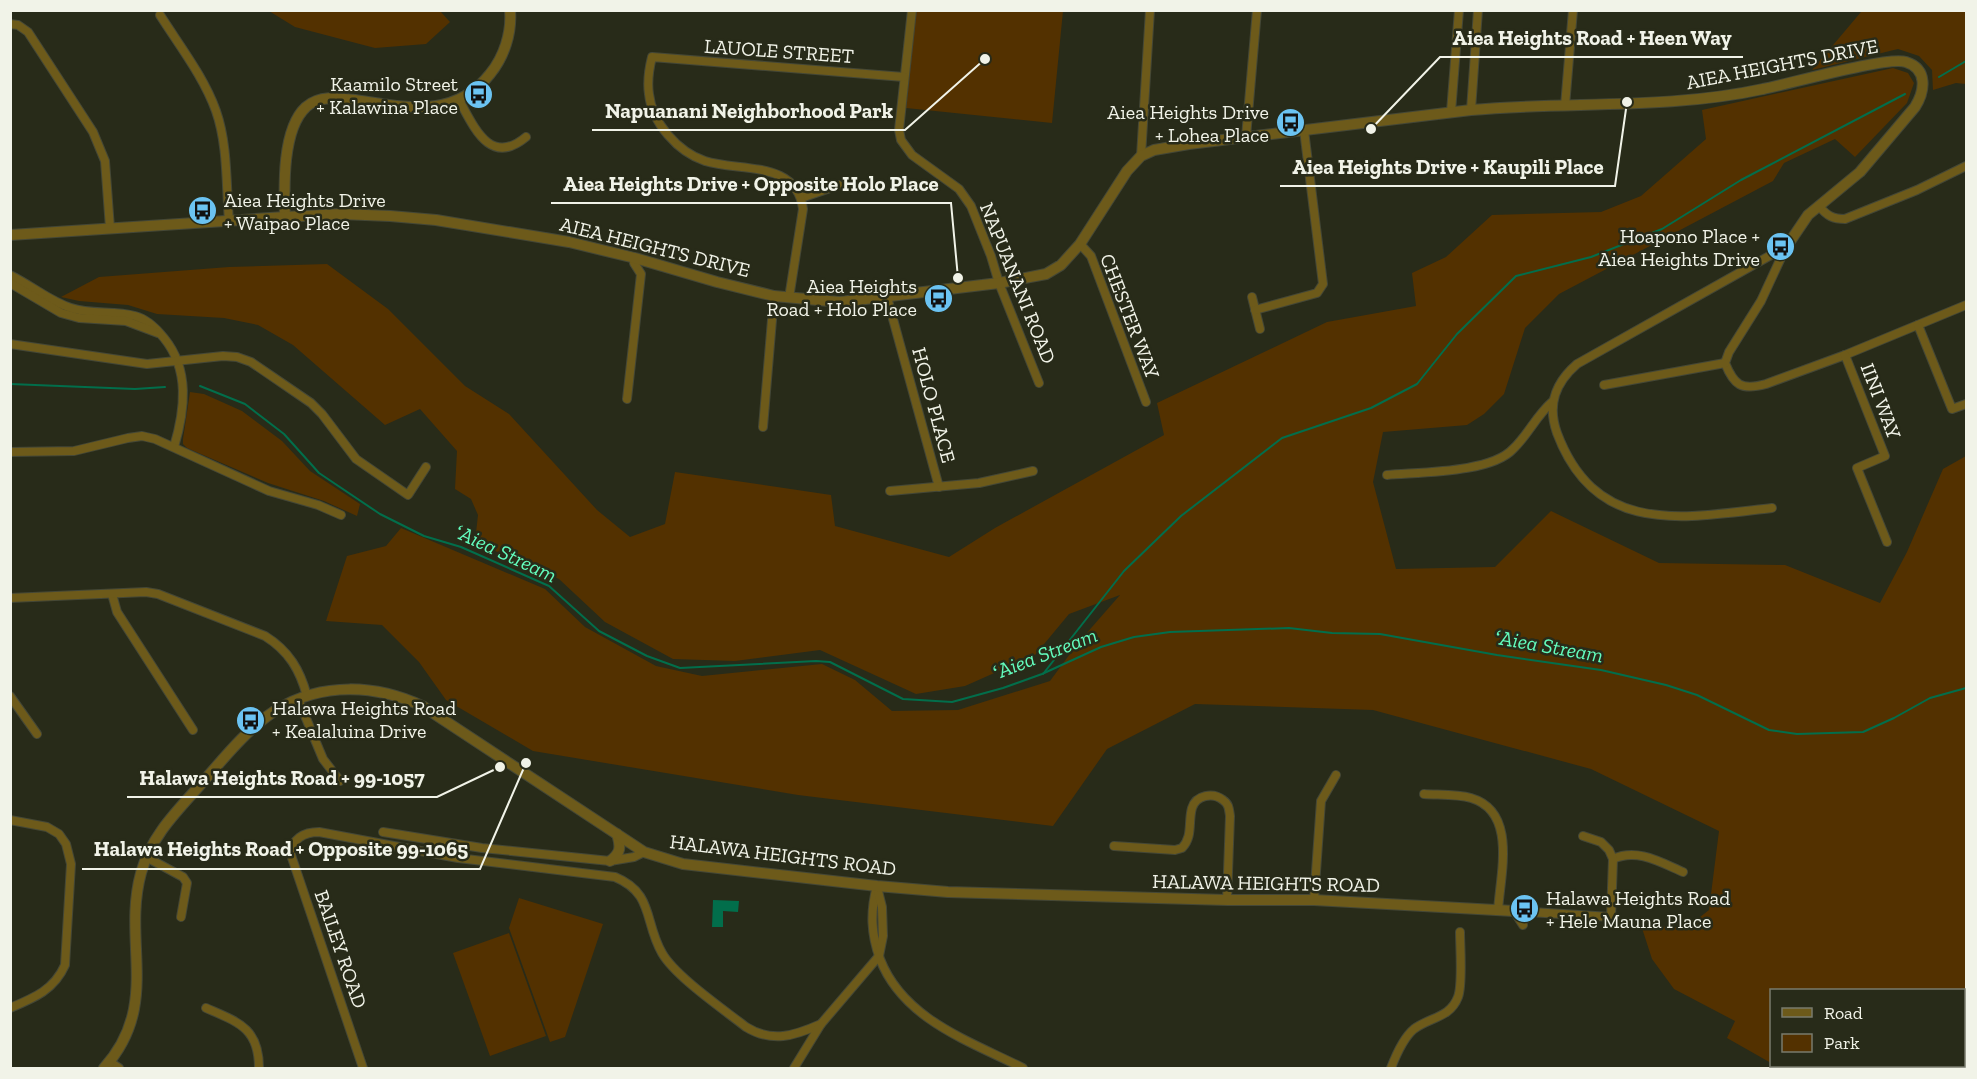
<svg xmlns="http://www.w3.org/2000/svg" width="1977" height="1079" font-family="'Zilla Slab',serif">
	<rect width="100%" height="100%" fill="#282b19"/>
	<g fill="#533100">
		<path d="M1867 10 1966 11V84L1956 83 1933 90 1932 70 1919 56 1898 49 1812 70 1861 12Z"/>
		<path d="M269 11H440L450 22 426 44 375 48 295 27Z"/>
		<path d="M916 11H1063L1052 123 906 108Z"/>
		<path d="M1893 68 1908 73 1914 83 1907 103 1855 157 1835 139 1784 163 1773 181 1559 294 1525 328 1504 394 1484 414 1467 425 1383 432 1373 482 1396 569 1495 567 1551 511 1659 563 1785 565 1880 603 1907 552 1943 469 1966 456V1068H1781L1775 1066H1964V990H1772L1771 1063 1727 1038 1735 1021 1674 989 1652 959 1641 925 1686 928 1709 910 1719 831 1591 769 1373 710 1195 704 1107 749 1053 826 798 795 533 751 446 700 419 662 382 625 326 621 347 556 386 546 401 528 545 589 585 627 656 666 702 676 822 664 855 680 892 711 958 710 1050 681 1078 643 1120 595 1069 614 1035 655 965 686 916 694 820 650 735 661 673 659 605 622 559 579 475 542 478 515 471 499 455 489 457 451 420 409 385 425 293 345 258 325 224 318 157 314 128 305 79 301 61 297 99 277 229 267 327 264 388 309 465 386 509 414 597 510 630 537 665 524 675 472 831 495 835 526 949 557 995 528 1164 435 1157 403 1327 322 1416 306 1412 273 1446 257 1492 215 1601 212 1641 196 1706 139 1702 110Z"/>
		<path d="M190 392 204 394 242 411 282 441 310 471 360 504 357 516 324 501 268 483 187 448 183 444V439Z"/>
		<path d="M519 898 603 924 565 1037 550 1042 509 928Z"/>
		<path d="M509 933 546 1036 490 1056 453 953Z"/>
	</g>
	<path fill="#026e4b" d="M713 900 739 901 738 912 723 911V927H712Z"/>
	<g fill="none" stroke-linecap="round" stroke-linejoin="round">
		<g stroke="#026e4b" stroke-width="2">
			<path d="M1939 77 1966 61"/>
			<path d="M10 384 135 389 165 387"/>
			<path d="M200 386 245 404 284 434 319 473 380 514 424 536 461 547 549 586 599 631 647 656 680 668 816 661 830 662 903 699 952 702 1003 688 1042 674 1101 647 1134 637 1170 632 1289 628 1332 633 1380 634 1497 655 1601 670 1666 685 1697 695 1769 730 1797 734 1863 732 1894 718 1930 698 1966 688"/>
			<path d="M1043 674 1124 571 1181 516 1282 438 1371 408 1417 384 1457 334 1516 276 1591 257 1662 229 1741 180 1905 94"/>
		</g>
		<defs>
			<g id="minor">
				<path d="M912 10 899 130 901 140 912 155 959 189 971 206 991 256 999 283 1039 383"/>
				<path d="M160 15C179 45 204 77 216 111 228 145 226 185 229 221"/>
				<path d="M10 24 18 25 28 32 93 132 105 161 110 228"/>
				<path d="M459 100C474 127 490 167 526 137"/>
				<path d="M1565 106 1573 10"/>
				<path d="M1471 110 1478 10"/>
				<path d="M1451 112 1459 10"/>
				<path d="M1246 137 1257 10"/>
				<path d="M1141 156 1150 10"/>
				<path d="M801 198 839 185"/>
				<path d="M1819 206C1827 216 1833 219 1845 219L1917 190 1966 166"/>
				<path d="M1080 244 1091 256 1146 402"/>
				<path d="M1786 247 1761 301 1729 352 1725 363C1734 385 1741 391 1766 384L1845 355 1966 305"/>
				<path d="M10 275C31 285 49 301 71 308 91 315 114 310 135 316 147 319 156 328 164 338 190 370 185 410 174 447"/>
				<path d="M10 283 61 313 79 318 126 321 158 333"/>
				<path d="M887 297 939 487"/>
				<path d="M1252 297 1260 329"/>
				<path d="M789 298 803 209C797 160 740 172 705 161 678 152 652 123 649 94 647 81 649 69 652 57L904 77"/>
				<path d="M1255 310 1317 293 1323 284 1304 130"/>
				<path d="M1918 325 1952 409 1966 404"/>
				<path d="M10 344 147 364 223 356 237 357 251 362 311 403 322 414 356 459 408 495 426 467"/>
				<path d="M1845 355 1885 456 1857 468 1887 542"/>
				<path d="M1604 385 1725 363"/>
				<path d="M627 399 641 274 634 263 635 258"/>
				<path d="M763 427 774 296"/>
				<path d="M10 452 74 451 128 438 142 436 155 439 269 491 318 505 341 515"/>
				<path d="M1387 475C1420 472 1491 473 1513 449 1528 435 1536 416 1552 402"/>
				<path d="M890 491 979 483 1033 471"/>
				<path d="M1772 508C1683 518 1596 537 1557 433 1547 405 1555 383 1577 364L1787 246"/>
				<path d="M112 594 117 612 193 730"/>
				<path d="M10 598 146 592 158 594 265 636C289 651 300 670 307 696"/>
				<path d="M10 696 37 734"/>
				<path d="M298 699 323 759 340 781"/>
				<path d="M1424 794C1439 795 1457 794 1471 798 1518 812 1500 875 1498 911"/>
				<path d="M10 820 47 827 59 834 66 844 71 864 65 965C54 990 34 998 10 1008"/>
				<path d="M383 832 482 848 610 861 634 857 644 852"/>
				<path d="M1114 846 1175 850 1182 848C1193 837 1188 822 1192 808 1196 795 1213 792 1223 800 1229 804 1229 809 1230 816L1227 900"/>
				<path d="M146 857 183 877 187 883 181 917"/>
				<path d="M1613 859C1637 848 1660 862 1683 872"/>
				<path d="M877 886C870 912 871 934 880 959 903 1019 969 1041 1023 1068"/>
				<path d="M1314 900 1321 801 1336 775"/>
				<path d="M1514 911 1611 917 1613 859 1609 850 1601 842 1583 836"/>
				<path d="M1514 911 1523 925"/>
				<path d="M206 1008C238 1022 259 1028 259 1068"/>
				<path d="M110 1062 119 1068"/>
				<path d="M363 1068 291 855C291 839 304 832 319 832L458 858 615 877C654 893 644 922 662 953 675 976 723 1009 746 1027 772 1043 794 1036 821 1024"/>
				<path d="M794 1068 821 1024 879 956 883 936 882 907 877 887"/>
				<path d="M1391 1068C1396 1055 1403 1038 1414 1029 1430 1017 1450 1018 1458 997 1463 984 1460 947 1460 932"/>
			</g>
			<g id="tertiary">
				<path d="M285 217C284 187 282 129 306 107 320 95 339 98 355 100 405 107 454 120 490 74 504 57 512 33 510 10"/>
				<path d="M10 235 285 217 341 214 390 216 436 220 569 242 635 258 717 282 774 296 840 302 999 283 1046 274 1061 265 1080 244 1127 171 1141 156 1154 150 1189 144 1471 110C1568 101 1666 110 1763 89 1789 84 1887 56 1906 62 1928 69 1925 91 1915 107L1860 172 1808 215 1787 246"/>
				<path d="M610 861C621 853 621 847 617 834"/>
				<path d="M104 1068C161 1005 122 942 141 873 151 836 177 811 202 783 224 758 247 729 276 710 322 682 376 684 424 707L644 852 683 864 877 886 948 892 1227 900H1314L1514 911"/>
			</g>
		</defs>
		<use href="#minor" stroke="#444736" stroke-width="10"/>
		<use href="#tertiary" stroke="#444736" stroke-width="12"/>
		<use href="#minor" stroke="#6d5a1a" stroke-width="8"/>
		<use href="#tertiary" stroke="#6d5a1a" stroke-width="10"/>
	</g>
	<defs>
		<symbol id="bus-disc" viewBox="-11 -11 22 22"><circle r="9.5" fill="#6bc3f2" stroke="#282b19"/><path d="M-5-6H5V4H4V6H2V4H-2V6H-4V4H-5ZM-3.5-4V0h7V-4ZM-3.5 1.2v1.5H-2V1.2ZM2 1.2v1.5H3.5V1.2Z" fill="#111"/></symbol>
	</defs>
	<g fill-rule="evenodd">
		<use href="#bus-disc" x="462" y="78" width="33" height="33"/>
		<use href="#bus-disc" x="1274" y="106" width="33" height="33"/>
		<use href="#bus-disc" x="186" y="194" width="33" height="33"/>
		<use href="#bus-disc" x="1764" y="230" width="33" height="33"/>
		<use href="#bus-disc" x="922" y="282" width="33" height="33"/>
		<use href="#bus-disc" x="234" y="704" width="33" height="33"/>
		<use href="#bus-disc" x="1508" y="892" width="33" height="33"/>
	</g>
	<g text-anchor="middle" stroke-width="5" stroke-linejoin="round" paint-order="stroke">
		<g font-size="20" fill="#f1f3e8" stroke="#282b19">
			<text transform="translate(779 51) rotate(4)" y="7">LAUOLE STREET</text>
			<text transform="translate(1782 64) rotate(-11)" y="7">AIEA HEIGHTS DRIVE</text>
			<text transform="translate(655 247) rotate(14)" y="7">AIEA HEIGHTS DRIVE</text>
			<text transform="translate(1018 283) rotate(68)" y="7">NAPUANANI ROAD</text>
			<text transform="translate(1130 316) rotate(69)" y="7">CHESTER WAY</text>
			<text transform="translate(1881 401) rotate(69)" y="7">IINI WAY</text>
			<text transform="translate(934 405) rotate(75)" y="7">HOLO PLACE</text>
			<text transform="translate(783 855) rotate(7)" y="7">HALAWA HEIGHTS ROAD</text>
			<text transform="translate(1266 883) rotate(1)" y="7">HALAWA HEIGHTS ROAD</text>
			<text transform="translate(341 949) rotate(71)" y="7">BAILEY ROAD</text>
		</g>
		<g font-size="20" fill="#f1f3e8" stroke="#282b19" text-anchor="end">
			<text x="458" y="91">Kaamilo Street<tspan x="458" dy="23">+ Kalawina Place</tspan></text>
			<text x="1269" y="119">Aiea Heights Drive<tspan x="1269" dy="23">+ Lohea Place</tspan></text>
			<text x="224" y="207" text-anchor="start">Aiea Heights Drive<tspan x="224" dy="23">+ Waipao Place</tspan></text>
			<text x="1760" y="243">Hoapono Place +<tspan x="1760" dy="23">Aiea Heights Drive</tspan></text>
			<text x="917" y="293">Aiea Heights<tspan x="917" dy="23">Road + Holo Place</tspan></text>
			<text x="272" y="715" text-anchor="start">Halawa Heights Road<tspan x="272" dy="23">+ Kealaluina Drive</tspan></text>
			<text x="1546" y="905" text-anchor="start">Halawa Heights Road<tspan x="1546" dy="23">+ Hele Mauna Place</tspan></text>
		</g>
		<g font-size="21" font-style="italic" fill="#63fcbd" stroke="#282b19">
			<text transform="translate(505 553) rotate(25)" y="7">ʻAiea Stream</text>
			<text transform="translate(1548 646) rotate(10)" y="7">ʻAiea Stream</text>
			<text transform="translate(1044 654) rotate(-21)" y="7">ʻAiea Stream</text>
		</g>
	</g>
	<path fill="none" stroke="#f1f3e8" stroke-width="2" d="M1371 129L1440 57H1743M985 59L905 130H592M1627 102L1615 186H1280M958 278L951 203H551M500 767L437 797H127M526 763L480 869H82"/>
	<g fill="#f1f3e8" stroke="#282b19" stroke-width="2">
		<circle cx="1371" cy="129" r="6"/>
		<circle cx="985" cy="59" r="6"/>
		<circle cx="1627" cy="102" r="6"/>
		<circle cx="958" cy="278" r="6"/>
		<circle cx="500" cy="767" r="6"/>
		<circle cx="526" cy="763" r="6"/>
	</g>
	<g font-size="21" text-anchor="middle" font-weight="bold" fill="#f1f3e8" stroke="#282b19" stroke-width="5" stroke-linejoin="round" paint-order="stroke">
		<text x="1592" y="45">Aiea Heights Road + Heen Way</text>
		<text x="749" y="118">Napuanani Neighborhood Park</text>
		<text x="1448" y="174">Aiea Heights Drive + Kaupili Place</text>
		<text x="751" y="191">Aiea Heights Drive + Opposite Holo Place</text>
		<text x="282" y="785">Halawa Heights Road + 99-1057</text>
		<text x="281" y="856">Halawa Heights Road + Opposite 99-1065</text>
	</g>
	<rect width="1977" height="1079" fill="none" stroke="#f1f3e8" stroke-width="24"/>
	<rect x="1770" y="989" width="195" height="78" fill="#282b19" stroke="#787b6c" stroke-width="1.5"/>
	<rect x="1782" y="1008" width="30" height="9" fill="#6d5a1a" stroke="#787b6c" stroke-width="1.5"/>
	<text x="1824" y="1019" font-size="18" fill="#f1f3e8">Road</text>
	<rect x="1782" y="1034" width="30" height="18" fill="#533100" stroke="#787b6c" stroke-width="1.5"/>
	<text x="1824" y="1049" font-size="18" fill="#f1f3e8">Park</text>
</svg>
